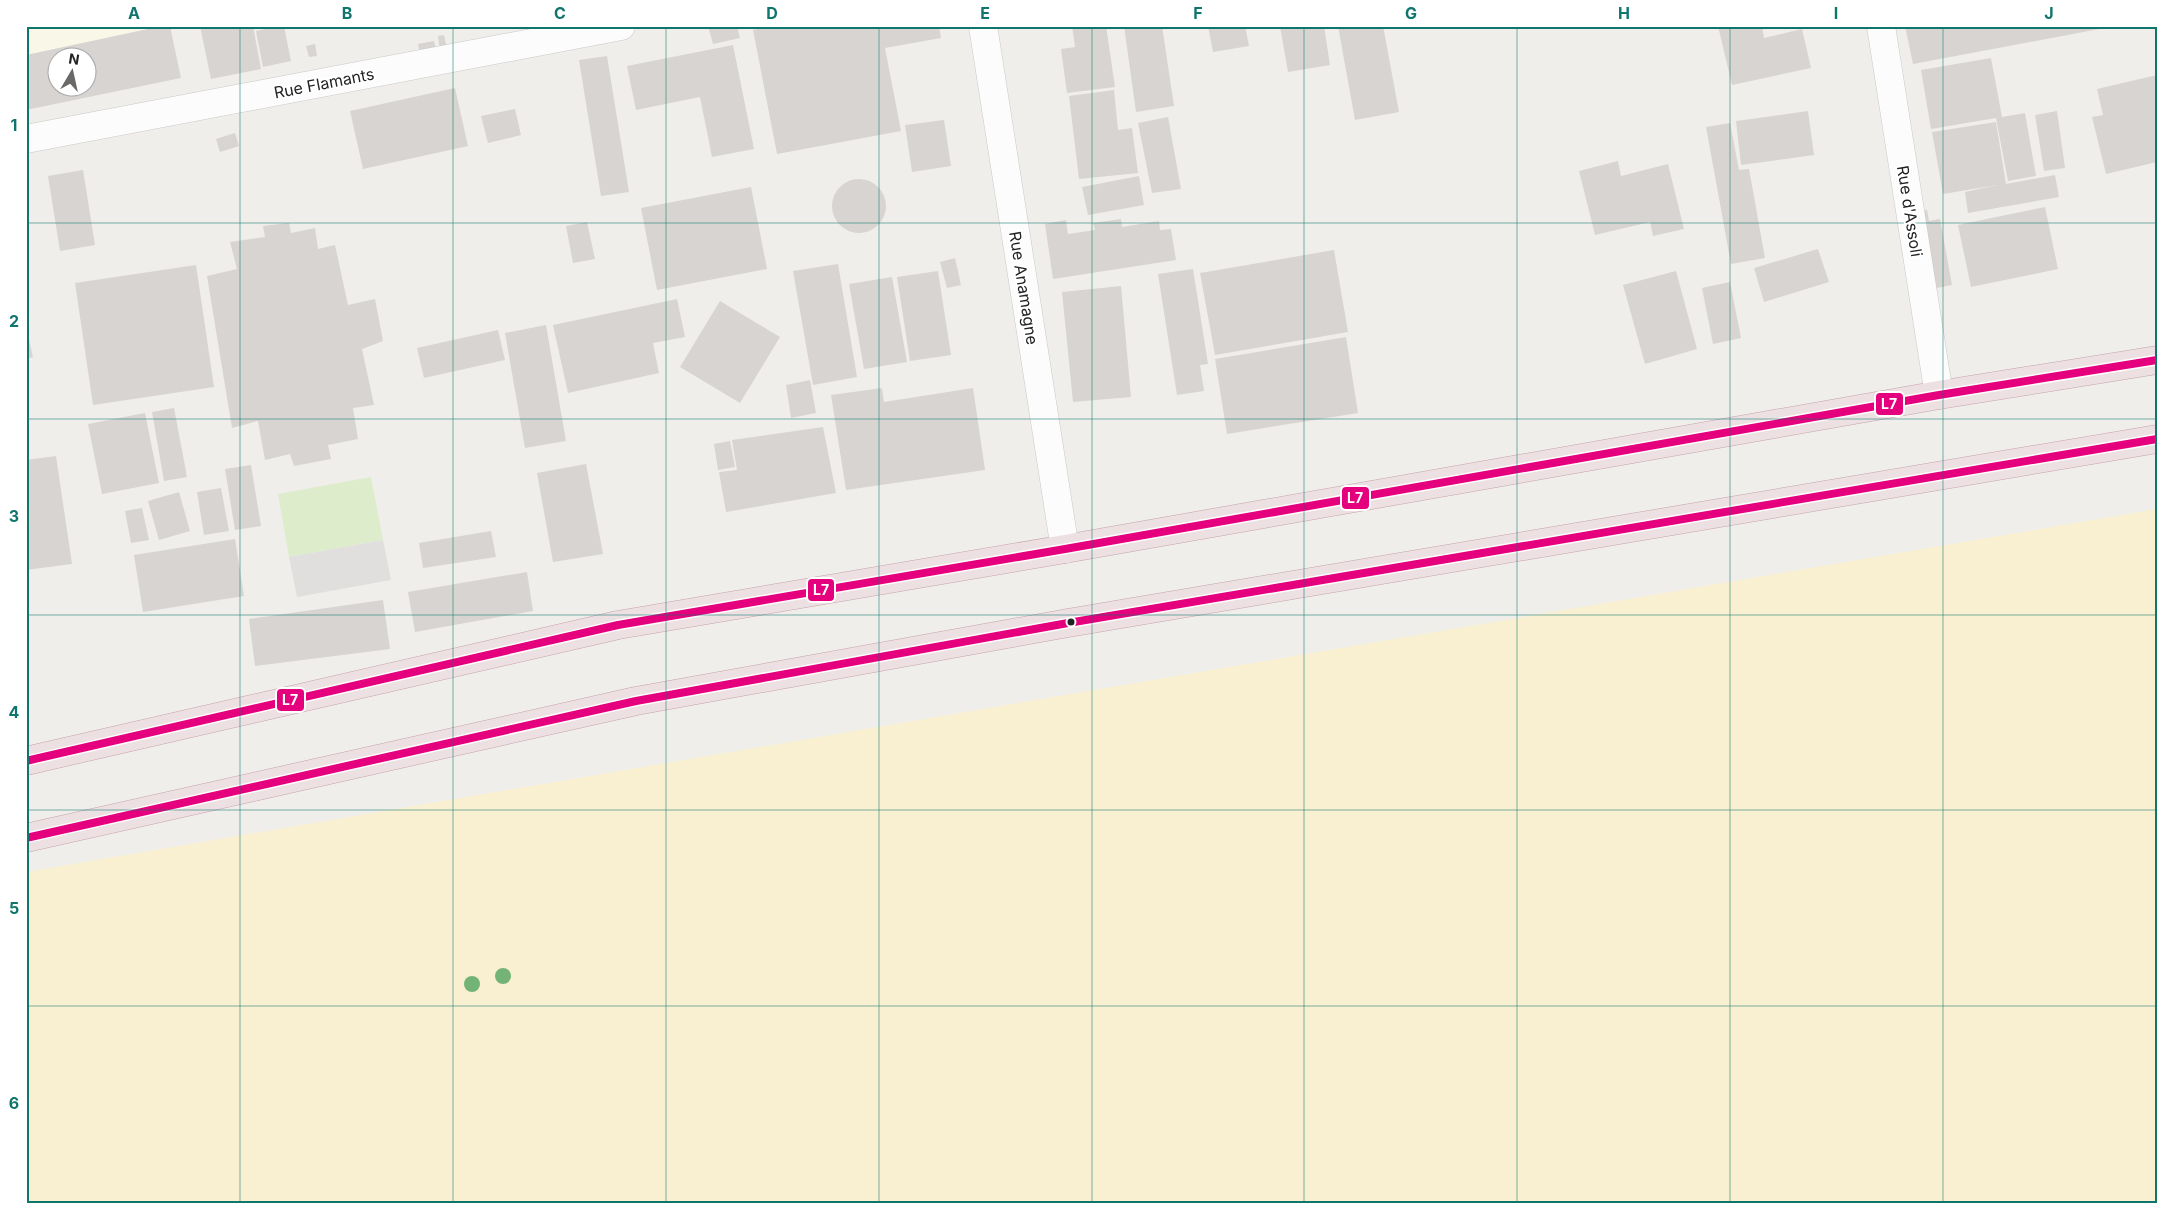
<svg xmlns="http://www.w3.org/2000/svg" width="2183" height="1229" font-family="Inter,sans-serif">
	<rect width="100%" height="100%" fill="#f0eeeb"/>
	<path fill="#f8f7e8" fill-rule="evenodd" d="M26 26H170L181 78 26 110ZM58 58H88V88H58Z"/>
	<path fill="#ddeccb" d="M371 477 383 540 289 557 278 494Z"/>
	<path fill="#f8f0d0" d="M2157 509V1203H26V872Z"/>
	<path fill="#e0dfde" d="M383 540 391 580 297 597 289 557Z"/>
	<g fill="#d7d4d2" fill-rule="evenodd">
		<path d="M162 26H170L181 78 26 110V55ZM58 58H88V88H58Z"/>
		<path d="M200 26H253L261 69 211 79Z"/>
		<path d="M278 26H284L291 61 263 67 256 31Z"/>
		<path d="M708 26H737L740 38 713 44Z"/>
		<path d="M773 26H939L941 38 885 48 901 131 777 154 753 30Z"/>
		<path d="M1072 26H1106L1115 87 1067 93 1061 49 1075 47Z"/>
		<path d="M1124 26H1162L1174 106 1136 112Z"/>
		<path d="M1208 26H1245L1249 46 1213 52Z"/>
		<path d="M1280 26H1324L1330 65 1288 72Z"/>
		<path d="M1338 26H1383L1399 112 1355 120Z"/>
		<path d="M1718 26H1762L1764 38 1802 29 1811 68 1732 85Z"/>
		<path d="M1905 26H2110V27L1913 64Z"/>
		<path d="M444 35 447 49 440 50 438 36Z"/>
		<path d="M434 41 436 51 420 54 418 44Z"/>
		<path d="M315 44 317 56 309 57 306 46Z"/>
		<path d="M733 45 754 149 712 157 700 97 636 110 627 66Z"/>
		<path d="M607 56 629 192 601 196 579 60Z"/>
		<path d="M1991 58 2002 117 2025 113 2036 176 2008 181 1996 118 1931 129 1921 70Z"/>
		<path d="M2157 75V162L2106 174 2092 117 2103 115 2097 89Z"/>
		<path d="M455 88 468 146 363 169 350 111Z"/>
		<path d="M1114 90 1118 130 1132 128 1138 173 1079 179 1069 96Z"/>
		<path d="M515 109 521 135 488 143 481 116Z"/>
		<path d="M1808 111 1814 155 1741 165 1736 121Z"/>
		<path d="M2057 111 2065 168 2044 171 2035 115Z"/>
		<path d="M1168 117 1181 189 1152 193 1138 123Z"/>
		<path d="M944 120 951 166 912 172 905 125Z"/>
		<path d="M1996 122 2006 184 2055 175 2059 197 1968 213 1965 192 1997 185 1943 194 1932 132Z"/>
		<path d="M1730 123 1739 170 1749 169 1765 258 1731 264 1706 127Z"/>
		<path d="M235 133 239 146 220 152 216 139Z"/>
		<path d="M1618 161 1621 176 1668 164 1684 229 1653 236 1650 222 1595 235 1579 171Z"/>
		<path d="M83 170 95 245 60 251 48 176Z"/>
		<path d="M1139 176 1144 205 1088 215 1082 187Z"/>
		<circle cx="859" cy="206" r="27"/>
		<path d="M751 187 767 269 657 290 641 208Z"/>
		<path d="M2045 207 2058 269 1971 287 1958 225Z"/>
		<path d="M1927 210 1929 221 1940 219 1952 285 1927 290 1912 213Z"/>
		<path d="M1121 219 1122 227 1159 221 1160 230 1171 229 1176 260 1053 279 1045 224 1066 220 1068 234 1095 230 1093 223Z"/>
		<path d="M587 222 595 259 573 263 566 226Z"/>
		<path d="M289 223 291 233 315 228 318 249 335 245 348 305 375 299 383 341 362 349 374 405 353 408 358 439 328 445 331 459 294 466 290 454 265 460 258 421 232 428 207 276 237 269 230 242 265 237 263 226Z"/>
		<path d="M1818 249 1829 282 1764 302 1754 268Z"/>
		<path d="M1334 250 1348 332 1215 355 1200 273Z"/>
		<path d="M955 258 961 285 947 288 940 262Z"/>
		<path d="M838 264 857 377 813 385 793 271Z"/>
		<path d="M196 265 214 387 93 405 75 283Z"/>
		<path d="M1193 269 1208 364 1200 365 1204 391 1177 395 1158 274Z"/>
		<path d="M938 271 951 355 910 361 897 277Z"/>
		<path d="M1676 271 1697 349 1645 364 1623 285Z"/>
		<path d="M892 277 907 362 864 369 849 284Z"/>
		<path d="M1730 282 1741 338 1713 344 1702 288Z"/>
		<path d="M1121 286 1131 397 1073 402 1062 292Z"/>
		<path d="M677 299 685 337 653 343 659 373 568 393 553 325Z"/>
		<path d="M720 301 780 337 740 403 680 367Z"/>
		<path d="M546 325 566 441 525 448 505 333Z"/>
		<path d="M26 326 33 357 26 359Z"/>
		<path d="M498 330 505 360 424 378 417 348Z"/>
		<path d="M1346 337 1358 413 1227 434 1215 359Z"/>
		<path d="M810 380 816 413 791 418 786 385Z"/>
		<path d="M882 388 884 402 973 388 985 470 846 490 831 395Z"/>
		<path d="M174 408 187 477 164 481 152 412Z"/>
		<path d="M145 413 159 483 102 494 88 424Z"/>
		<path d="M823 427 836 493 726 512 719 472 737 470 732 440Z"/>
		<path d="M730 441 735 467 718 470 714 444Z"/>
		<path d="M56 456 72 564 26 570V460Z"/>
		<path d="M586 464 603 554 553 562 537 473Z"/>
		<path d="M251 465 261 526 235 530 225 469Z"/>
		<path d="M221 488 229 531 204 535 197 492Z"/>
		<path d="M179 492 190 531 159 540 148 501Z"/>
		<path d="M142 508 149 540 131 543 125 511Z"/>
		<path d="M491 531 496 557 423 568 419 543Z"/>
		<path d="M235 539 244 596 143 612 134 555Z"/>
		<path d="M527 572 533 611 415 632 408 592Z"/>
		<path d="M383 600 390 649 255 666 249 619Z"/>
	</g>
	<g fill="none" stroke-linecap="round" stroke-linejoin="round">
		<defs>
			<g id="minor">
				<path d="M983 26 1065 549"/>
				<path d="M1881 26 1939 395"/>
				<path d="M26 139 621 26"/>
			</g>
			<g id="highway">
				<path d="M26 761 618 625 1065 549 1939 395 2157 360"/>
				<path d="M26 838 636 701 1068 623 2157 439"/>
			</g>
		</defs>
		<use href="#minor" stroke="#c9c8c7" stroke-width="29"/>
		<use href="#highway" stroke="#c5a2ac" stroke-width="29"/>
		<use href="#minor" stroke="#fdfcfc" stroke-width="28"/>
		<use href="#highway" stroke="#ece0e2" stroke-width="28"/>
		<defs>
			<g id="bus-1">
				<path d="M26 761 618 625 1065 549 1939 395 2157 360"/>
				<path d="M26 838 636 701 1068 623 2157 439"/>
			</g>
		</defs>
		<use href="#bus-1" stroke="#fff" stroke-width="11"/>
		<use href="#bus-1" stroke="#e5007d" stroke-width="8"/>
	</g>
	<g fill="#73b476">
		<circle cx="503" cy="976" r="8"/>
		<circle cx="472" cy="984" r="8"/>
	</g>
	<path fill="none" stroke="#0f766e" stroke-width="1" stroke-opacity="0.55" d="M240 26V1203M453 26V1203M666 26V1203M879 26V1203M1092 26V1203M1304 26V1203M1517 26V1203M1730 26V1203M1943 26V1203M26 223H2157M26 419H2157M26 615H2157M26 810H2157M26 1006H2157"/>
	<circle fill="#222" stroke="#fff" stroke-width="2" cx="1071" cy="622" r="4.5"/>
	<g text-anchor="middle" stroke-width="4" stroke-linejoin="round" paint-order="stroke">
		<g font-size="16" fill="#222" stroke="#fff">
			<text transform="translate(324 83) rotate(-11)" y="6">Rue Flamants</text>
			<text transform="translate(1910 211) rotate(81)" y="6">Rue d'Assoli</text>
			<text transform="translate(1024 288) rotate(81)" y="6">Rue Anamagne</text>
		</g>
	</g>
	<g stroke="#fff" stroke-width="2">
		<rect x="1875" y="392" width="29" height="24" rx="5" fill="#e5007d"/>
		<rect x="1341" y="486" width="29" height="24" rx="5" fill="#e5007d"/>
		<rect x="807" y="578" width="28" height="24" rx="5" fill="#e5007d"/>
		<rect x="276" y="688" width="29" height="24" rx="5" fill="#e5007d"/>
	</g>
	<g font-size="14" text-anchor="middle" font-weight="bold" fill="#fff">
		<text x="1889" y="409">L7</text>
		<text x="1355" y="503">L7</text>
		<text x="821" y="595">L7</text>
		<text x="290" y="705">L7</text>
	</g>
	<rect width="2183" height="1229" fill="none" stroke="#ffffff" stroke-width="55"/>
	<g transform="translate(72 72) rotate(9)"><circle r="24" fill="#ffffff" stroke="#a7a7a7"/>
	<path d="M0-4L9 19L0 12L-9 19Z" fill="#6a6968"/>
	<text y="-8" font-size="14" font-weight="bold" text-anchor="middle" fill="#222222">N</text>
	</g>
	<rect x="28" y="28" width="2128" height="1174" fill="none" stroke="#0f766e" stroke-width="2"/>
	<g font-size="16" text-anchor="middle" font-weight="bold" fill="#0f766e">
		<text x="134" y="19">A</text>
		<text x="347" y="19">B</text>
		<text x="560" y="19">C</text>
		<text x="772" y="19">D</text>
		<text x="985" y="19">E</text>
		<text x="1198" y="19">F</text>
		<text x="1411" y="19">G</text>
		<text x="1624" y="19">H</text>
		<text x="1836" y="19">I</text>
		<text x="2049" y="19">J</text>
		<text x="14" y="131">1</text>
		<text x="14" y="327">2</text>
		<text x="14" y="522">3</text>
		<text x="14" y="718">4</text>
		<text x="14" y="914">5</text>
		<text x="14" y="1109">6</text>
	</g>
</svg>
